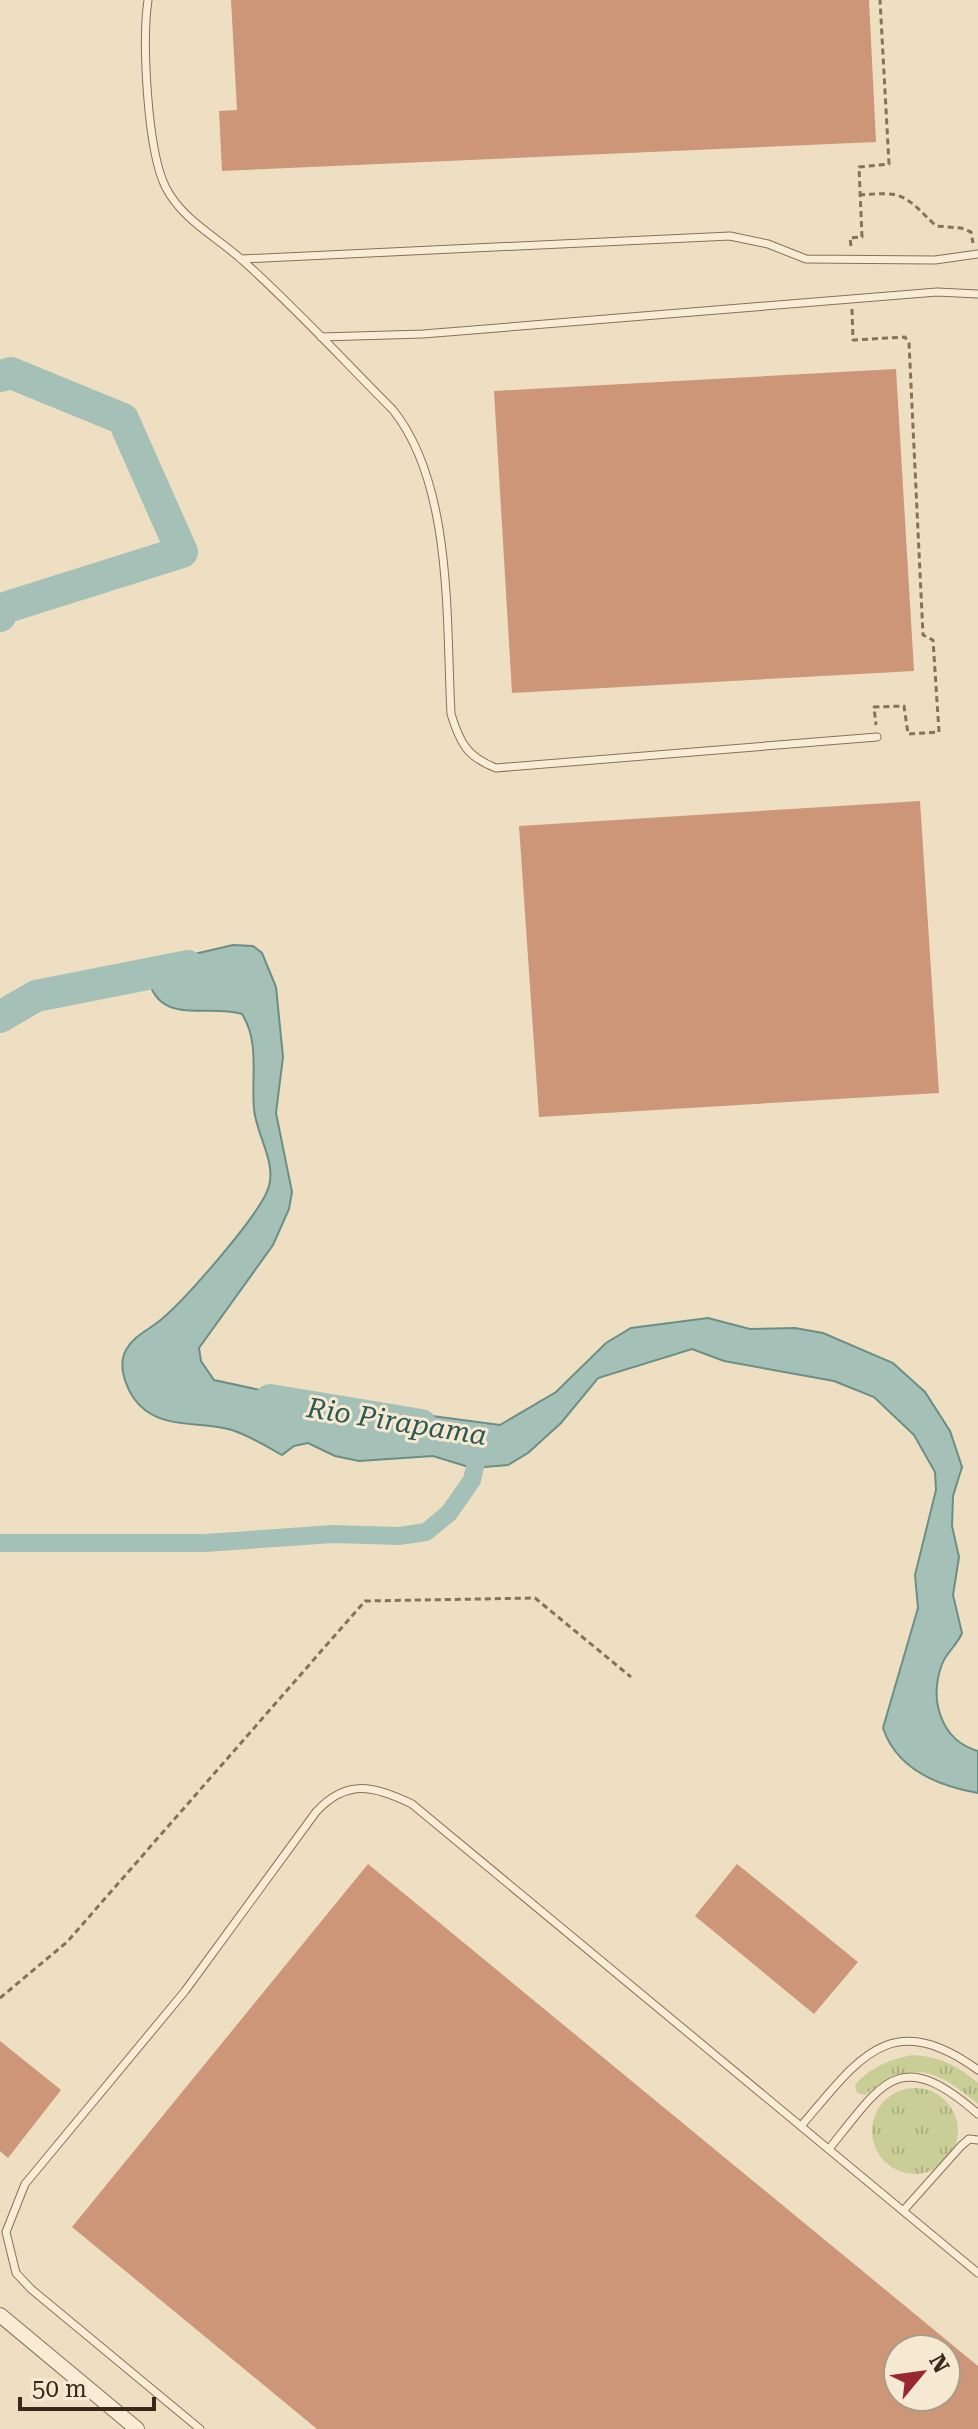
<svg xmlns="http://www.w3.org/2000/svg" width="978" height="2429" font-family="'Roboto Serif',serif">
	<defs>
		<pattern id="grass-tufts" width="24" height="20" patternUnits="userSpaceOnUse" patternTransform="scale(2)"><rect width="24" height="20" fill="#c9cd96"/><path d="M3 7l-1-3M5 7V3M7 7l1-3M15 17l-1-3M17 17v-4M19 17l1-3" fill="none" stroke="#adb081"/></pattern>
	</defs>
	<rect width="100%" height="100%" fill="#eedfc2"/>
	<g fill="url(#grass-tufts)">
		<path d="M913 2055C940 2057 957 2065 978 2083V2104C936 2069 912 2058 865 2095L857 2093 855 2085C870 2067 891 2059 913 2055Z"/>
		<circle cx="915" cy="2131" r="43"/>
	</g>
	<path fill="#a5c1b7" stroke="#6b8f84" stroke-width="2" d="M233 945 253 946 262 953 276 987 283 1057 276 1113 292 1192 289 1209 273 1245 199 1348 201 1361 214 1380 297 1398 326 1417 352 1425 395 1411 500 1425 556 1392 606 1343 631 1328 708 1318 750 1329 795 1328 823 1333 893 1363 925 1392 950 1431 962 1467 953 1496 952 1526 959 1557 953 1595 962 1633C957 1645 947 1652 942 1664 929 1699 940 1740 978 1751V1793C938 1786 897 1770 883 1728L918 1608 915 1575 936 1490 935 1472 914 1435 874 1397 834 1381 724 1361 692 1349 598 1378 561 1423 528 1453 508 1465 472 1468 433 1456 359 1461 335 1456 308 1443 294 1446 282 1455C266 1446 250 1436 232 1430 203 1421 170 1429 145 1410 129 1398 116 1368 126 1350 134 1335 151 1329 163 1318 186 1298 262 1213 269 1186 276 1161 256 1134 254 1109 251 1078 260 1042 242 1014 206 1003 157 1028 147 974L173 959Z"/>
	<g fill="none" stroke-linecap="round" stroke-linejoin="round">
		<path stroke="#a5c1b7" stroke-width="18" d="M0 1543H205L333 1534 399 1536 426 1532 449 1513 472 1480 480 1445"/>
		<g stroke="#a5c1b7" stroke-width="32">
			<path d="M0 376 11 373 123 419 182 552 4 608 0 616"/>
			<path d="M0 1017 36 996 188 966"/>
			<path d="M270 1400 421 1425"/>
		</g>
	</g>
	<g fill="#cd9678" fill-rule="evenodd">
		<path d="M231 0H869L876 142 222 171 219 111 237 110Z"/>
		<path d="M896 369 914 671 512 693 494 391Z"/>
		<path d="M920 801 939 1093 539 1117 519 826Z"/>
		<path d="M368 1864 978 2366V2429H317L72 2227ZM898 2349H946V2397H898Z"/>
		<path d="M737 1864 858 1962 814 2014 695 1916Z"/>
		<path d="M0 2041 61 2090 8 2158 0 2151Z"/>
	</g>
	<g fill="none" stroke-linecap="round" stroke-linejoin="round">
		<defs>
			<g id="lane">
				<path d="M148 0C142 41 147 151 166 188 183 220 215 236 241 259 294 306 343 360 393 410 453 485 446 620 451 714 460 743 467 757 496 768L877 737"/>
				<path d="M241 259 730 236 768 244 806 259 935 260 978 254"/>
				<path d="M321 337 423 334 937 292 978 294"/>
				<path d="M801 2126C858 2060 889 2006 978 2070"/>
				<path d="M829 2149C883 2082 899 2045 978 2114"/>
				<path d="M903 2211 961 2146 969 2139 978 2140"/>
				<path d="M200 2429 31 2289 16 2273 6 2232 25 2184 185 1991 316 1812C347 1778 375 1786 412 1804L978 2273"/>
			</g>
			<path id="street" d="M0 2315 137 2429"/>
		</defs>
		<use href="#lane" stroke="#897059" stroke-width="9"/>
		<use href="#street" stroke="#897059" stroke-width="16"/>
		<g stroke="#897059" stroke-width="3" stroke-dasharray="6 4" stroke-linecap="butt">
			<path d="M859 195C905 191 904 195 936 226L961 228 971 232 973 243"/>
			<path d="M851 246 850 238 862 237 859 167 889 164 880 0"/>
			<path d="M852 309 853 340 905 337 909 343 923 635 933 640 939 732 908 734 904 706 874 707 876 725"/>
			<path d="M0 1998 67 1942 365 1601 535 1598 631 1677"/>
		</g>
		<use href="#lane" stroke="#f9ecd6" stroke-width="7"/>
		<use href="#street" stroke="#f9ecd6" stroke-width="14"/>
	</g>
	<g text-anchor="middle" stroke-width="6" stroke-linejoin="round" paint-order="stroke">
		<g font-size="28" font-style="italic" fill="#2d5853" stroke="#f6e9d2">
			<text transform="translate(397 1421) rotate(9)" y="10">Rio Pirapama</text>
		</g>
	</g>
	<g transform="translate(922 2373) rotate(61)"><circle r="38" fill="#f6e9d2" stroke="#aa9c8a" stroke-width="2"/>
	<path d="M0-6L14 30L0 20L-14 30Z" fill="#982930"/>
	<text y="-12" font-size="22" font-weight="bold" text-anchor="middle" fill="#38291d">N</text>
	</g>
	<path d="M20 2397v12h134v-12" fill="none" stroke="#38291d" stroke-width="4"/>
	<text x="32" y="2397" font-size="24" fill="#38291d" stroke="#f6e9d2" stroke-width="6" paint-order="stroke">50 m</text>
</svg>
